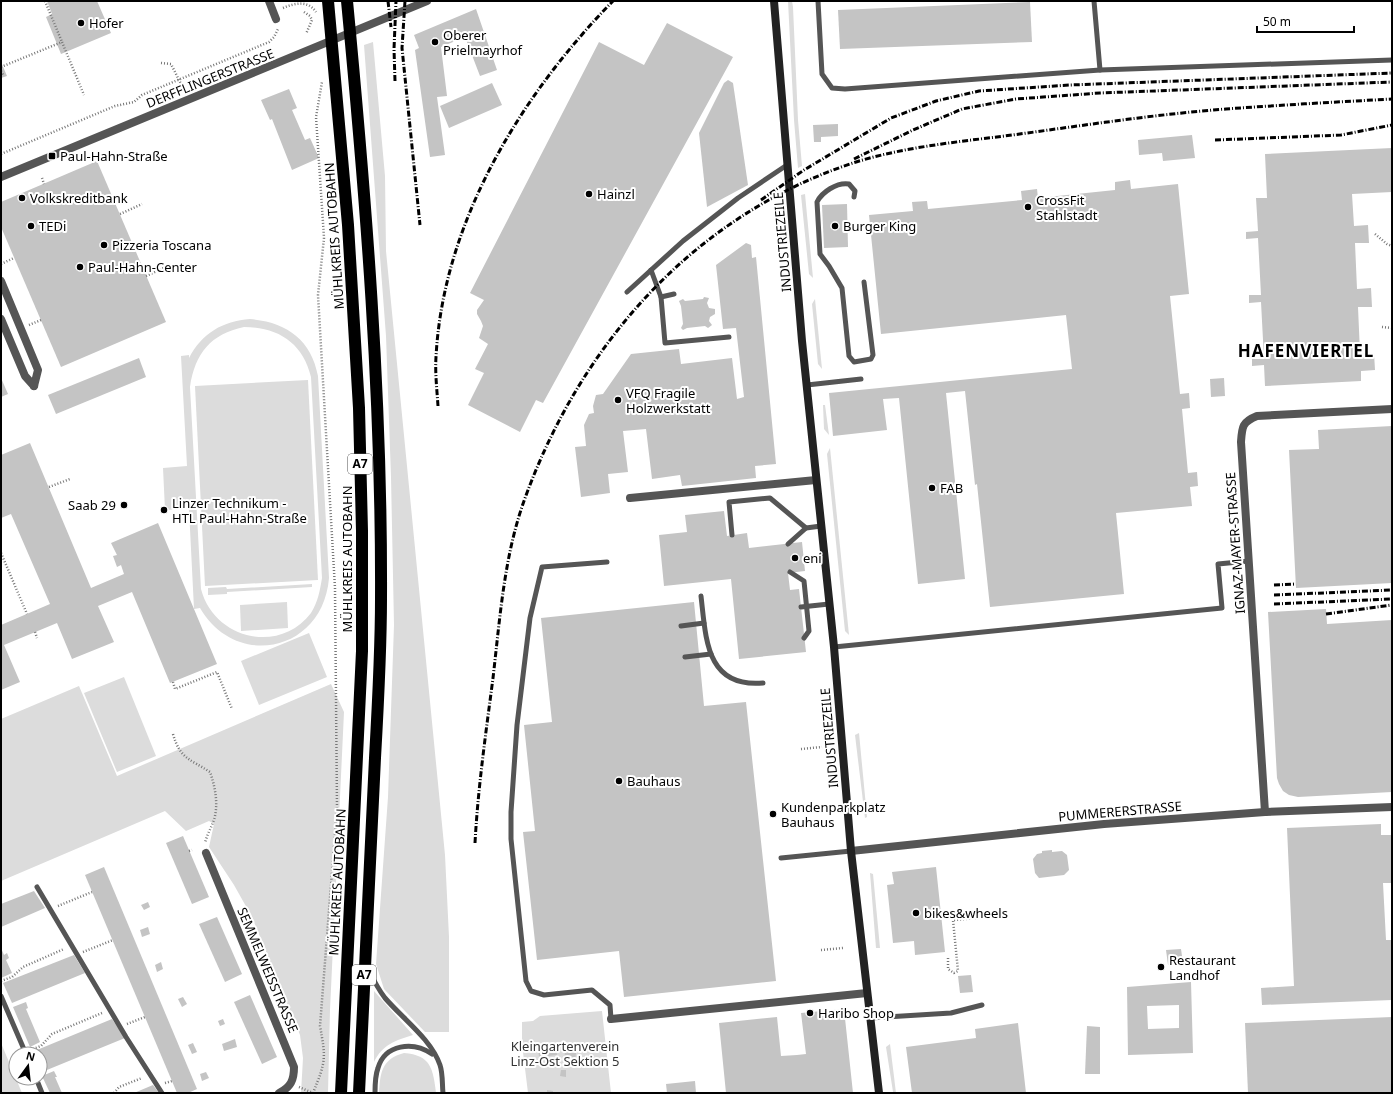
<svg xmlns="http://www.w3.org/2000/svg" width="1393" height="1094" font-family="'Noto Sans',sans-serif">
	<rect width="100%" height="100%" fill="#fff"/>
	<g fill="#dcdcdc" fill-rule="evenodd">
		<path d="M788 1H792L793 7 798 120 802 166 798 168 794 120Z"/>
		<path d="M373 42 385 176 386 251 445 855 449 937V1032H425L384 989 376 964 388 797 394 625 391 477 386 336 364 45Z"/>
		<path d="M805 194 813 278 809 274 801 195Z"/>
		<path d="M815 299 822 369 818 364 812 304Z"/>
		<path d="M250 319C286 322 311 339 318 376L329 578C323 652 236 670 200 608L194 609 189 509 165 510 163 468 187 466 181 356 189 355V358C202 333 223 321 250 319ZM244 327C278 327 303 343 311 377L322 578C320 590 318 602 311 613 279 655 214 639 201 589L190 387C195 353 211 334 244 327Z"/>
		<path d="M308 380 318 580 205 586 195 386Z"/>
		<path d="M823 405H825L829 435 824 429Z"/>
		<path d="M830 448 849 635 845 631 827 454Z"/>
		<path d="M312 584V587L227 592V594L208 595V588L226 587 227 589Z"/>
		<path d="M287 602 288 628 241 631 240 605Z"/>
		<path d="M309 633 327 677 259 705 241 661Z"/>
		<path d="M124 677 156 756 117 772 84 693Z"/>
		<path d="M331 684 344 712 330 1010 328 1093H301L303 1058 300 1035 252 917 234 885 209 847 214 824 209 821 186 831 165 811 1 881V719L79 686 117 776Z"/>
		<path d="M859 733 867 817 865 818 855 735Z"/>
		<path d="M870 873 873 874 880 948H876Z"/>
		<path d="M374 991 413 1035C396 1040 382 1045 374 1062Z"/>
		<path d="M602 1011 611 1093H528L522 1044V1022L533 1021 540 1016Z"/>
		<path d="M1 1043 22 1093H1Z"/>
		<path d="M890 1044 896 1093 893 1092 886 1047Z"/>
		<path d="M404 1053C431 1055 433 1069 436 1093H379C380 1072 382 1059 404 1053Z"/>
	</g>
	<g fill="#c4c4c4" fill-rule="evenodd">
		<path d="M47 1H97L111 33 61 54 46 17 52 14Z"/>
		<path d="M1030 2 1032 42 840 49 838 10Z"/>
		<path d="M476 9 497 70 480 76 465 37 441 47 447 96 437 97 445 155 430 157 415 50 419 48 414 35Z"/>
		<path d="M667 23 733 57 543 403 536 400 520 432 468 405 484 373 475 369 488 344 479 338 483 326 481 321 477 314V310L484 300 470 293 599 42 644 65Z"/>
		<path d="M1 62 7 76 1 78Z"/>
		<path d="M728 80 733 83 748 185 707 207 699 133 724 83Z"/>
		<path d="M492 83 502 105 449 128 440 106Z"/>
		<path d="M289 89 297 108 292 110 305 140 310 138 319 158 292 170 272 119 270 120 261 100Z"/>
		<path d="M838 124V136L821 137V142H814L813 125Z"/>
		<path d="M1192 135 1195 158 1163 161 1162 153 1139 155 1138 140Z"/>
		<path d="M1392 148V192L1352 194 1354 226 1368 225 1369 243H1355L1357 289 1371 288 1372 307H1358L1360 353H1374L1375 370 1361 371V381L1265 386 1264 365 1252 366V359H1264L1261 302 1249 303V295H1261L1258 238 1246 239V232L1258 231 1256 198H1267L1265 154Z"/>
		<path d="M97 161 166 322 61 367 1 227V202Z"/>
		<path d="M1130 180 1131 189 1178 184 1189 294 1170 296 1180 394 1189 393 1190 408 1182 409 1188 473 1197 472 1198 486 1190 487 1192 506 1116 513 1124 594 990 607 977 484 975 485 965 391 946 393 965 579 918 584 899 398 883 399 887 430 833 436 829 393 1072 369 1066 315 881 334 869 215 913 211 912 202 927 201 928 209 1022 200 1021 191 1037 189 1038 198 1115 190V182Z"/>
		<path d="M847 204 848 247 824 248 822 205Z"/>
		<path d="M746 243 751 245 752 258 756 257 776 464 755 466 756 478 682 486 680 475 652 479 646 429 623 431 628 472 608 474 610 493 581 497 575 447 586 446 584 425 589 414 594 413 593 406 596 395 603 394 631 354 679 349 681 364 732 358 737 399 744 397 736 328 723 329 716 265Z"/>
		<path d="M704 297 709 298 707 303 709 308 715 309V314L710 317 709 321 712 325 708 328 705 326 687 328 683 330 681 328 683 324 681 306 679 301 683 299 685 301 703 299Z"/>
		<path d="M139 358 146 377 56 414 48 395Z"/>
		<path d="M1 378 8 394 1 397Z"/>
		<path d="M1224 378 1225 396 1211 397 1210 379Z"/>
		<path d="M1392 426V583L1296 588 1289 450 1319 449 1318 430Z"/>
		<path d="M30 443 91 588 124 574 121 565 117 567 113 556 117 555 111 543 158 523 217 664 170 683 132 592 98 606 114 642 72 659 57 623 4 645 20 682 1 690V625L50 604 11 514 1 518V455Z"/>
		<path d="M724 511 727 536 747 533 749 548 802 542 805 571 788 573 790 590 799 589 806 652 739 659 731 579 664 586 659 535 687 532 685 515Z"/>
		<path d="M694 602 704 706 746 702 776 981 624 997 619 951 537 960 523 832 535 831 524 725 552 722 541 618Z"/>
		<path d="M1326 609 1327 624 1392 620V792L1298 797 1289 795 1283 791 1279 784 1277 778 1268 612Z"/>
		<path d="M1381 824V835H1392V883H1383L1386 940H1392V1000L1262 1005 1261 988 1294 986 1287 828Z"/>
		<path d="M183 836 209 897 192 904 166 843Z"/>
		<path d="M1052 850V852L1062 851 1067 855 1069 870 1064 875 1039 878 1035 873 1033 859 1037 854 1042 853V851Z"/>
		<path d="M104 867 197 1089 188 1093H177L85 875Z"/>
		<path d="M936 867 945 952 915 955 914 941 893 943 887 885 894 884 892 872Z"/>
		<path d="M34 891 45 908 1 927V904Z"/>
		<path d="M148 902 150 907 144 910 141 905Z"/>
		<path d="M217 917 242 974 225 982 199 924Z"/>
		<path d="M148 927 150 934 142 937 140 930Z"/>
		<path d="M1 948 4 955 7 953 9 958 6 960 12 973 1 978Z"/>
		<path d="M1181 949 1183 963 1168 965 1166 950Z"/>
		<path d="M74 955 85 973 12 1003 3 983Z"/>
		<path d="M161 962 163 969 157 972 155 965Z"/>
		<path d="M971 975 973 992 960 993 958 976Z"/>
		<path d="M1191 982 1193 1053 1128 1055 1127 987ZM1179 1005V1028L1148 1029 1147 1006Z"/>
		<path d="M250 995 277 1057 262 1064 234 1002Z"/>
		<path d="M183 997 187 1004 182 1007 178 999Z"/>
		<path d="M26 1002 28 1008 26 1009 40 1042 30 1047 13 1007Z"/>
		<path d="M844 1009 853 1093H726L719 1023 777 1017 781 1056 797 1055 806 1054 801 1013Z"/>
		<path d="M1392 1017V1093H1248L1245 1023Z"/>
		<path d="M112 1019 125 1038 42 1072 40 1054H33L32 1052Z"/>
		<path d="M223 1019 225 1024 220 1026 218 1021Z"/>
		<path d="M1018 1023 1026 1093H912L906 1047 976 1038 975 1029Z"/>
		<path d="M1087 1026 1100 1027V1074H1085Z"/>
		<path d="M235 1039 237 1047 224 1051 222 1044Z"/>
		<path d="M193 1043 197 1052 192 1054 188 1045Z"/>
		<path d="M566 1045 577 1046 575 1061 564 1060Z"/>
		<path d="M556 1046 557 1055 539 1057 538 1047Z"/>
		<path d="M561 1070H566V1077L560 1076Z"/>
		<path d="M54 1071 57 1077H55L62 1093H50L42 1076Z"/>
		<path d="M206 1072 209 1078 202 1081 200 1074Z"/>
		<path d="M695 1081 696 1093H667L666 1084Z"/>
		<path d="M153 1085 159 1093H134Z"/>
		<path d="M547 1090 553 1091V1093H547Z"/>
	</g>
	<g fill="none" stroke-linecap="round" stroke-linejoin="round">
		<g stroke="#777" stroke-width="2.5" stroke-dasharray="1 2" stroke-linecap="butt">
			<path d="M45 1 62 42"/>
			<path d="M283 8C295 3 308 0 316 12"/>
			<path d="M304 12 310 16 312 20 306 34"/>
			<path d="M161 63 171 64 183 88"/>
			<path d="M1 67 62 42 84 95"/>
			<path d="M1 71 3 75H1"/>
			<path d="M1 154 115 106 134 102 142 95 269 42 274 37 278 29"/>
			<path d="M42 178 44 184"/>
			<path d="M120 214 142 204"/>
			<path d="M1375 234 1387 244 1392 246"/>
			<path d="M1 264 14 258"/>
			<path d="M146 276 168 266"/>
			<path d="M29 325 41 320"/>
			<path d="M1382 327 1392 328"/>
			<path d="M49 487 70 479"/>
			<path d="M1 553 27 614"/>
			<path d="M35 632 37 638"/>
			<path d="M173 682 175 689 217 672 232 709"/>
			<path d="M173 734C180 759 190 759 210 772 215 786 218 802 215 816 213 825 207 834 205 843"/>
			<path d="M801 749 822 747"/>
			<path d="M189 851 192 850"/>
			<path d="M58 906 92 892"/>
			<path d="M821 950 843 948"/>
			<path d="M83 952 113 940"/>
			<path d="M948 958V969L954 973 958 971 953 920 977 918"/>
			<path d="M1 981 12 977 23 967 64 949"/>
			<path d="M127 1024 145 1017"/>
			<path d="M33 1049 41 1046 52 1034 102 1013"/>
			<path d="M165 1083 172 1081"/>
			<path d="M299 1087 313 1093C326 1061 326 1059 320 1026L337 808 335 588 318 295 324 238 316 117 322 82"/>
			<path d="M114 1093 119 1087 142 1078"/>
		</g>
		<g stroke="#555" stroke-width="5">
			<path d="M818 1 822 74 832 88 845 89 1100 70 1392 60"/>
			<path d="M1094 1 1100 70"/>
			<path d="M854 197 855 191 849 184C837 182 822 192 817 202L820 254 829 266 842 288 849 356 854 362 871 359 873 355 864 282"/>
			<path d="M651 270 661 297 665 343 729 337"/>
			<path d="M627 292 683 241 738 198 787 165"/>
			<path d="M661 297 674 294"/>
			<path d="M807 385 861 379"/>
			<path d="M732 535 729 502 770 498 806 528"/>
			<path d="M788 544 806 528 821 526"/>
			<path d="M607 562 542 567 530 618 517 725 511 812V839L526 981 531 991 544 995 592 990 610 1005 611 1019"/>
			<path d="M790 572 804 581 809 631 804 638"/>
			<path d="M701 596C706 639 706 688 763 683"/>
			<path d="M801 607 829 604"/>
			<path d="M681 626 704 623"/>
			<path d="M834 647 1222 608 1218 564 1249 561"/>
			<path d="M685 657 711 654"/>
			<path d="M781 858 851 851"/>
			<path d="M37 887 126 1037 162 1093"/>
			<path d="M368 969C373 979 378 989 385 998 403 1019 431 1039 440 1065 443 1074 442 1084 443 1093"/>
			<path d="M1 996 26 1054"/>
			<path d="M870 1018 951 1013 982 1005"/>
			<path d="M36 1078 42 1093"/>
			<path d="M375 1093C375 1085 375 1076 378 1068 385 1044 413 1041 432 1054"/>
		</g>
		<g stroke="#555" stroke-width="8">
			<path d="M269 1 276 19"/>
			<path d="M1 281 38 370 34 386"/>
			<path d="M1 319 25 376 34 386"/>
			<path d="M630 498 816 480"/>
			<path d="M1265 812 1241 442C1242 427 1242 422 1257 416L1392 409"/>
			<path d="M851 851 1104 824 1265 812 1392 807"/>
			<path d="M206 853 294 1067C294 1080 291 1087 279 1093"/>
			<path d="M611 1019 867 993"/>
		</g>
		<path stroke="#555" stroke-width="8" d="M1 177 427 1"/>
		<path stroke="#222" stroke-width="8" d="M774 1 802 341 834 647 851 851 879 1093"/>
		<g stroke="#000" stroke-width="12">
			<path d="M328 1 348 225 359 408 362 531V651L341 1093"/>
			<path d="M347 1C366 200 382 399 381 599 381 652 378 705 375 758 370 870 364 981 359 1093"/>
		</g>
		<g stroke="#000" stroke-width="3" stroke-dasharray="6 2 1 2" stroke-linecap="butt">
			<path d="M388 1 391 27"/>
			<path d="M405 1 402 48 420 225"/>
			<path d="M395 81 394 49 396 1"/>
			<path d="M1215 140 1341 135 1392 125"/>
			<path d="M854 159 913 130 962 109 1016 99 1100 93 1392 82"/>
			<path d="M761 200 804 170 891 118 936 101 979 91 1070 85 1392 73"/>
			<path d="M438 406C437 390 435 374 436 357 443 222 521 95 613 1"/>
			<path d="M1274 585 1296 584"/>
			<path d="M1274 595 1392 590"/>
			<path d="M1274 604 1392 599"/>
			<path d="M1326 614 1392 605"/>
			<path d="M475 843C478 787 486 732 493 678 500 618 504 557 524 501 580 344 695 214 856 162 911 145 970 141 1027 133 1093 124 1159 114 1226 109 1281 105 1337 102 1392 99"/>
		</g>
	</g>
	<g fill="#000" stroke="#fff" stroke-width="1.5">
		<circle cx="81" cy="23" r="4"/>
		<circle cx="435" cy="42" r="4"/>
		<rect x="48" y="152" width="8" height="8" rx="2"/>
		<circle cx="589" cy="194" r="4"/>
		<circle cx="22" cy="198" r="4"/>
		<circle cx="1028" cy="207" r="4"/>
		<circle cx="31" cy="226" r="4"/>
		<circle cx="835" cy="226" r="4"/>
		<circle cx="104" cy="245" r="4"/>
		<circle cx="80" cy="267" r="4"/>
		<circle cx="618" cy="400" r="4"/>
		<circle cx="932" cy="488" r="4"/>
		<circle cx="124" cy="505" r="4"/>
		<circle cx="164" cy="510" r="4"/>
		<circle cx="795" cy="558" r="4"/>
		<circle cx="619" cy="781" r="4"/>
		<circle cx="773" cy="814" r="4"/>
		<circle cx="916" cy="913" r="4"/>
		<circle cx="1161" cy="967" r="4"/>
		<circle cx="810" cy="1013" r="4"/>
	</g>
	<g text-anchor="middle" stroke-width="4" stroke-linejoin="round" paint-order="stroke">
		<g fill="#fff" stroke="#4c4c4c" stroke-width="1">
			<rect x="348" y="454" width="24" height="20" rx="3"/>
			<rect x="352" y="965" width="24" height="20" rx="3"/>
		</g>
		<g font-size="12" font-weight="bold" fill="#000">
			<text x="360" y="468">A7</text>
			<text x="364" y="979">A7</text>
		</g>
		<g font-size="13" fill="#000" stroke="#fff" text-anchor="start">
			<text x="89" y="28">Hofer</text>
			<text x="443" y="40">Oberer<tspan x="443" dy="15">Prielmayrhof</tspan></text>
			<text x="60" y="161">Paul-Hahn-Straße</text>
			<text x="597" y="199">Hainzl</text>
			<text x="30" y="203">Volkskreditbank</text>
			<text x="1036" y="205">CrossFit<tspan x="1036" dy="15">Stahlstadt</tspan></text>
			<text x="39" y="231">TEDi</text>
			<text x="843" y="231">Burger King</text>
			<text x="112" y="250">Pizzeria Toscana</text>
			<text x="88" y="272">Paul-Hahn-Center</text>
			<text x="626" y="398">VFQ Fragile<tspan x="626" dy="15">Holzwerkstatt</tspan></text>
			<text x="940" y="493">FAB</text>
			<text x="172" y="508">Linzer Technikum -<tspan x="172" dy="15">HTL Paul-Hahn-Straße</tspan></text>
			<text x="116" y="510" text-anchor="end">Saab 29</text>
			<text x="803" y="563">eni</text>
			<text x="627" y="786">Bauhaus</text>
			<text x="781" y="812">Kundenparkplatz<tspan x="781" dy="15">Bauhaus</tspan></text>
			<text x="924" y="918">bikes&amp;wheels</text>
			<text x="1169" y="965">Restaurant<tspan x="1169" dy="15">Landhof</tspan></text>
			<text x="818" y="1018">Haribo Shop</text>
		</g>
		<g font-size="13" fill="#000" stroke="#fff">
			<text transform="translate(210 78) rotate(-22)" y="5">DERFFLINGERSTRASSE</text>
			<text transform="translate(334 236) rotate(-94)" y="5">MÜHLKREIS AUTOBAHN</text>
			<text transform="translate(782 242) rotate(-95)" y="5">INDUSTRIEZEILE</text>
			<text transform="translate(1235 543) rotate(-94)" y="5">IGNAZ-MAYER-STRASSE</text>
			<text transform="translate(347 559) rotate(-90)" y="5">MÜHLKREIS AUTOBAHN</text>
			<text transform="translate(829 738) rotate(-95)" y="5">INDUSTRIEZEILE</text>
			<text transform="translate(1120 811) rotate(-5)" y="5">PUMMERERSTRASSE</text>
			<text transform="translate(337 882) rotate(-87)" y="5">MÜHLKREIS AUTOBAHN</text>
			<text transform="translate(268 970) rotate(67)" y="5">SEMMELWEISSTRASSE</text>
		</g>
		<g font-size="13" fill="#333" stroke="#fff">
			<text x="565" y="1051">Kleingartenverein<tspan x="565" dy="15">Linz-Ost Sektion 5</tspan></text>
		</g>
		<g font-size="17" font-weight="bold" letter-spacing="1" fill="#000" stroke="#fff">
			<text x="1306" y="357">HAFENVIERTEL</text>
		</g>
	</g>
	<rect width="1393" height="1094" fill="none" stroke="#000000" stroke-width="4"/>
	<g transform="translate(28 1066) rotate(15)"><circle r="19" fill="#ffffff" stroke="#999999"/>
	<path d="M0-3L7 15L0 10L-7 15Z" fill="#000000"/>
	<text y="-6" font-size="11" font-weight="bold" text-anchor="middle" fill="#000000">N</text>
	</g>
	<path d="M1257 26v6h97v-6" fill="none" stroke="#000000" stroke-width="2"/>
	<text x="1263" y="26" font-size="12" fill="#000000" stroke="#ffffff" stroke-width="3" paint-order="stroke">50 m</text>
</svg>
